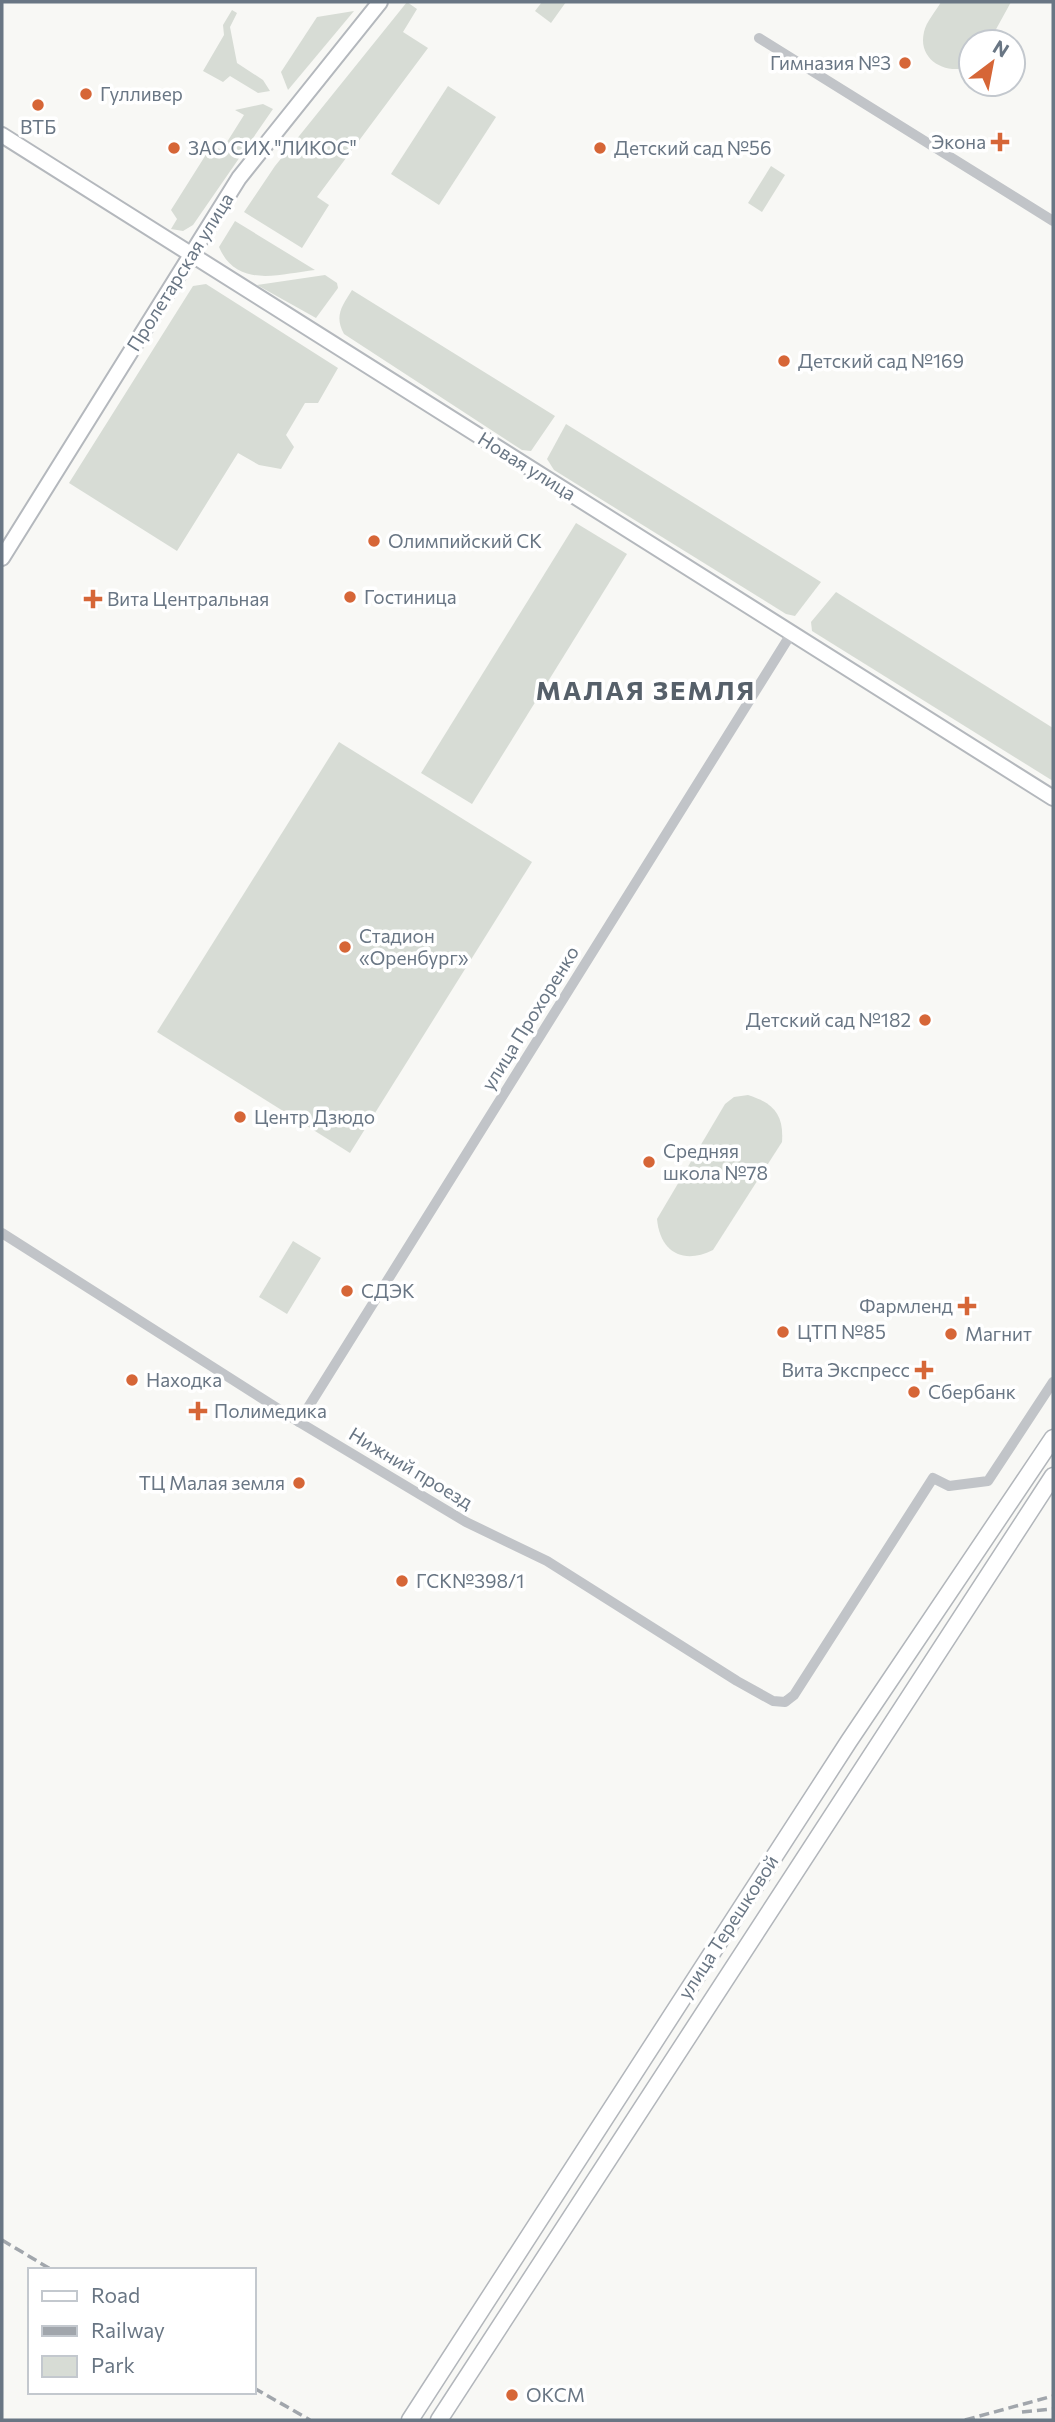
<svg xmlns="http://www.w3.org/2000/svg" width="1055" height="2422" font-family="Commissioner,sans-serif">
	<rect width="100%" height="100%" fill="#f8f8f5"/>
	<g fill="#d7dcd5">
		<path d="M407 2 417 9 403 32 428 48 317 197 329 205 302 248 244 212 275 166Z"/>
		<path d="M542 2H566L551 23 535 11Z"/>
		<path d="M941 2H1011L989 42H971V66C948 76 917 61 924 32 926 22 936 11 941 2Z"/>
		<path d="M232 10 237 13 230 27 237 63 263 80 270 91 258 93 230 76 223 82 203 71 224 35 223 25Z"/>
		<path d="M354 11 288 90 281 72 317 17Z"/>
		<path d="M448 86 496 117 439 205 391 174Z"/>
		<path d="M263 104 273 109 193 225 183 231 171 229 177 219 171 210 212 145 222 150 244 115 235 110Z"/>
		<path d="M771 166 785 175 762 212 748 203Z"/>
		<path d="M235 221 315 270C279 274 237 289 219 247Z"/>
		<path d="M325 275 337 283 338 288 316 318 257 285Z"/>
		<path d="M206 284 338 368 318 403H305L286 435 294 447 281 469 259 465 238 453 177 551 69 483 193 286Z"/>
		<path d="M352 290 555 416 531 451 522 450 344 334C334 316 342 306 352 290Z"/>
		<path d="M566 424 821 582 795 616 786 614 554 470 547 459Z"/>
		<path d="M576 523 627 554 472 804 421 773Z"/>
		<path d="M836 592 1053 728V781L812 631 811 622Z"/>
		<path d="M339 742 532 862 350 1153 157 1032Z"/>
		<path d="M748 1095C773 1103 784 1114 782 1142L713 1250C683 1265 660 1252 657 1219L725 1104 734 1097Z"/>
		<path d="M293 1241 321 1258 287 1314 259 1297Z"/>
	</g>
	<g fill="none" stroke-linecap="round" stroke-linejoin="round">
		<defs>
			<g id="secondary">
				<path d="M2 135 1053 798"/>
				<path d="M2 558 239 178 380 2"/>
			</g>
			<g id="primary">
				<path d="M410 2420 849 1741 1053 1438"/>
				<path d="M439 2420 1053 1476"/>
			</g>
		</defs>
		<use href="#secondary" stroke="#b4b8bd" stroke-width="18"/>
		<use href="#primary" stroke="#b2b6bb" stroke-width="19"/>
		<g stroke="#c1c4c8" stroke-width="10">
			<path d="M759 38 1053 221"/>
			<path d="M2 1233 299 1422 466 1522 547 1561 737 1681 773 1701 785 1702 794 1695 933 1478 949 1486 988 1481 1053 1382"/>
			<path d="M299 1422 791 634"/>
		</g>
		<use href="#secondary" stroke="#fff" stroke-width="14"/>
		<use href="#primary" stroke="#fff" stroke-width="16"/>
		<g stroke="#a1a6ac" stroke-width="3.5" stroke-dasharray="10 5" stroke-linecap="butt">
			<path d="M2 2240 52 2270"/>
			<path d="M254 2388 310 2420"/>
			<path d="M1022 2412 1053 2409"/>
			<path d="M965 2420 1053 2396"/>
		</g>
	</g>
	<g fill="#d66637" stroke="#fff" stroke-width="2.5">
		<circle cx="905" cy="63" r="7"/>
		<circle cx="86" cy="94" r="7"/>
		<circle cx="38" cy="105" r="7"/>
		<path d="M996.5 131.5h7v7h7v7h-7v7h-7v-7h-7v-7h7z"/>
		<circle cx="174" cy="148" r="7"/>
		<circle cx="600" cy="148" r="7"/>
		<circle cx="784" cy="361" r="7"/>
		<circle cx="374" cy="541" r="7"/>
		<circle cx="350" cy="597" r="7"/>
		<path d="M89.5 588.5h7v7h7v7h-7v7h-7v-7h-7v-7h7z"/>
		<circle cx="345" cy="947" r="7"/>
		<circle cx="925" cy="1020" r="7"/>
		<circle cx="240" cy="1117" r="7"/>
		<circle cx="649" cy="1162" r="7"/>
		<circle cx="347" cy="1291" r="7"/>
		<path d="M963.5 1295.5h7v7h7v7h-7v7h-7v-7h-7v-7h7z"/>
		<circle cx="783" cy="1332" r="7"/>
		<circle cx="951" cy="1334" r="7"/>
		<path d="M920.5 1359.5h7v7h7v7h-7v7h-7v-7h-7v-7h7z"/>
		<circle cx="132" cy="1380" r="7"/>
		<circle cx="914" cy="1392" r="7"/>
		<path d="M194.5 1400.5h7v7h7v7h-7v7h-7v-7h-7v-7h7z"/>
		<circle cx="299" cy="1483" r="7"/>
		<circle cx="402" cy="1581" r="7"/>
		<circle cx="512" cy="2395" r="7"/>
	</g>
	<g text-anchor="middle" stroke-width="7" stroke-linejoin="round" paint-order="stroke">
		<g font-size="19" fill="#697684" stroke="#fff" text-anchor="start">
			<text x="891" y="70" text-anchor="end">Гимназия №3</text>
			<text x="100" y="101">Гулливер</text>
			<text x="38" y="134" text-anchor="middle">ВТБ</text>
			<text x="986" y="149" text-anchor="end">Экона</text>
			<text x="188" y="155">ЗАО СИХ "ЛИКОС"</text>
			<text x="614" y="155">Детский сад №56</text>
			<text x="798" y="368">Детский сад №169</text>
			<text x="388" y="548">Олимпийский СК</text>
			<text x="364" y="604">Гостиница</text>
			<text x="107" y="606">Вита Центральная</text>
			<text x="359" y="943">Стадион<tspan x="359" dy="22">«Оренбург»</tspan></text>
			<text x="911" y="1027" text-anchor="end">Детский сад №182</text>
			<text x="254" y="1124">Центр Дзюдо</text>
			<text x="663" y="1158">Средняя<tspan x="663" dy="22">школа №78</tspan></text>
			<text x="361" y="1298">СДЭК</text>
			<text x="953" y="1313" text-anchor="end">Фармленд</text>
			<text x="797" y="1339">ЦТП №85</text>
			<text x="965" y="1341">Магнит</text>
			<text x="910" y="1377" text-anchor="end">Вита Экспресс</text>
			<text x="146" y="1387">Находка</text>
			<text x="928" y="1399">Сбербанк</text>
			<text x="214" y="1418">Полимедика</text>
			<text x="285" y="1490" text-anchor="end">ТЦ Малая земля</text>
			<text x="416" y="1588">ГСК№398/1</text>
			<text x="526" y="2402">ОКСМ</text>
		</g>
		<g font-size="19" fill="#697684" stroke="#fff">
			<text transform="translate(180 272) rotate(-58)" y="7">Пролетарская улица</text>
			<text transform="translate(527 466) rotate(32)" y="7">Новая улица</text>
			<text transform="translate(530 1018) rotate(-58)" y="7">улица Прохоренко</text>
			<text transform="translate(411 1468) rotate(31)" y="7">Нижний проезд</text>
			<text transform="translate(728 1927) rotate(-57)" y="7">улица Терешковой</text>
		</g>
		<g font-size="26" font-weight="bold" letter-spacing="2" fill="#56606a" stroke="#fff">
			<text x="646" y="700">МАЛАЯ ЗЕМЛЯ</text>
		</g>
	</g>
	<rect width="1055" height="2422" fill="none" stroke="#697684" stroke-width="7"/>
	<rect x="28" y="2268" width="228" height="126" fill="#ffffff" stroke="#c3c8ce" stroke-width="2"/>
	<rect x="42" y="2291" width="35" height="10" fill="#ffffff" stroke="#c3c8ce" stroke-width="2"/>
	<text x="91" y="2303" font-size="21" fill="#697684">Road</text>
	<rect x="42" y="2326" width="35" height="10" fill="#a1a6ac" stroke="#c3c8ce" stroke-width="2"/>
	<text x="91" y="2338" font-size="21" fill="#697684">Railway</text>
	<rect x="42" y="2356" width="35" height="21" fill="#d7dcd5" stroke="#c3c8ce" stroke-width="2"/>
	<text x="91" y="2373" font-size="21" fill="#697684">Park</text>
	<g transform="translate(992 63) rotate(32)"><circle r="33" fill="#ffffff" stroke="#c3c8ce" stroke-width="2"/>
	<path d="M0-5L12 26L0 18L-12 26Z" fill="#d66637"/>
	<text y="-10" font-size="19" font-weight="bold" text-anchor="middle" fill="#697684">N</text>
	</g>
</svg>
